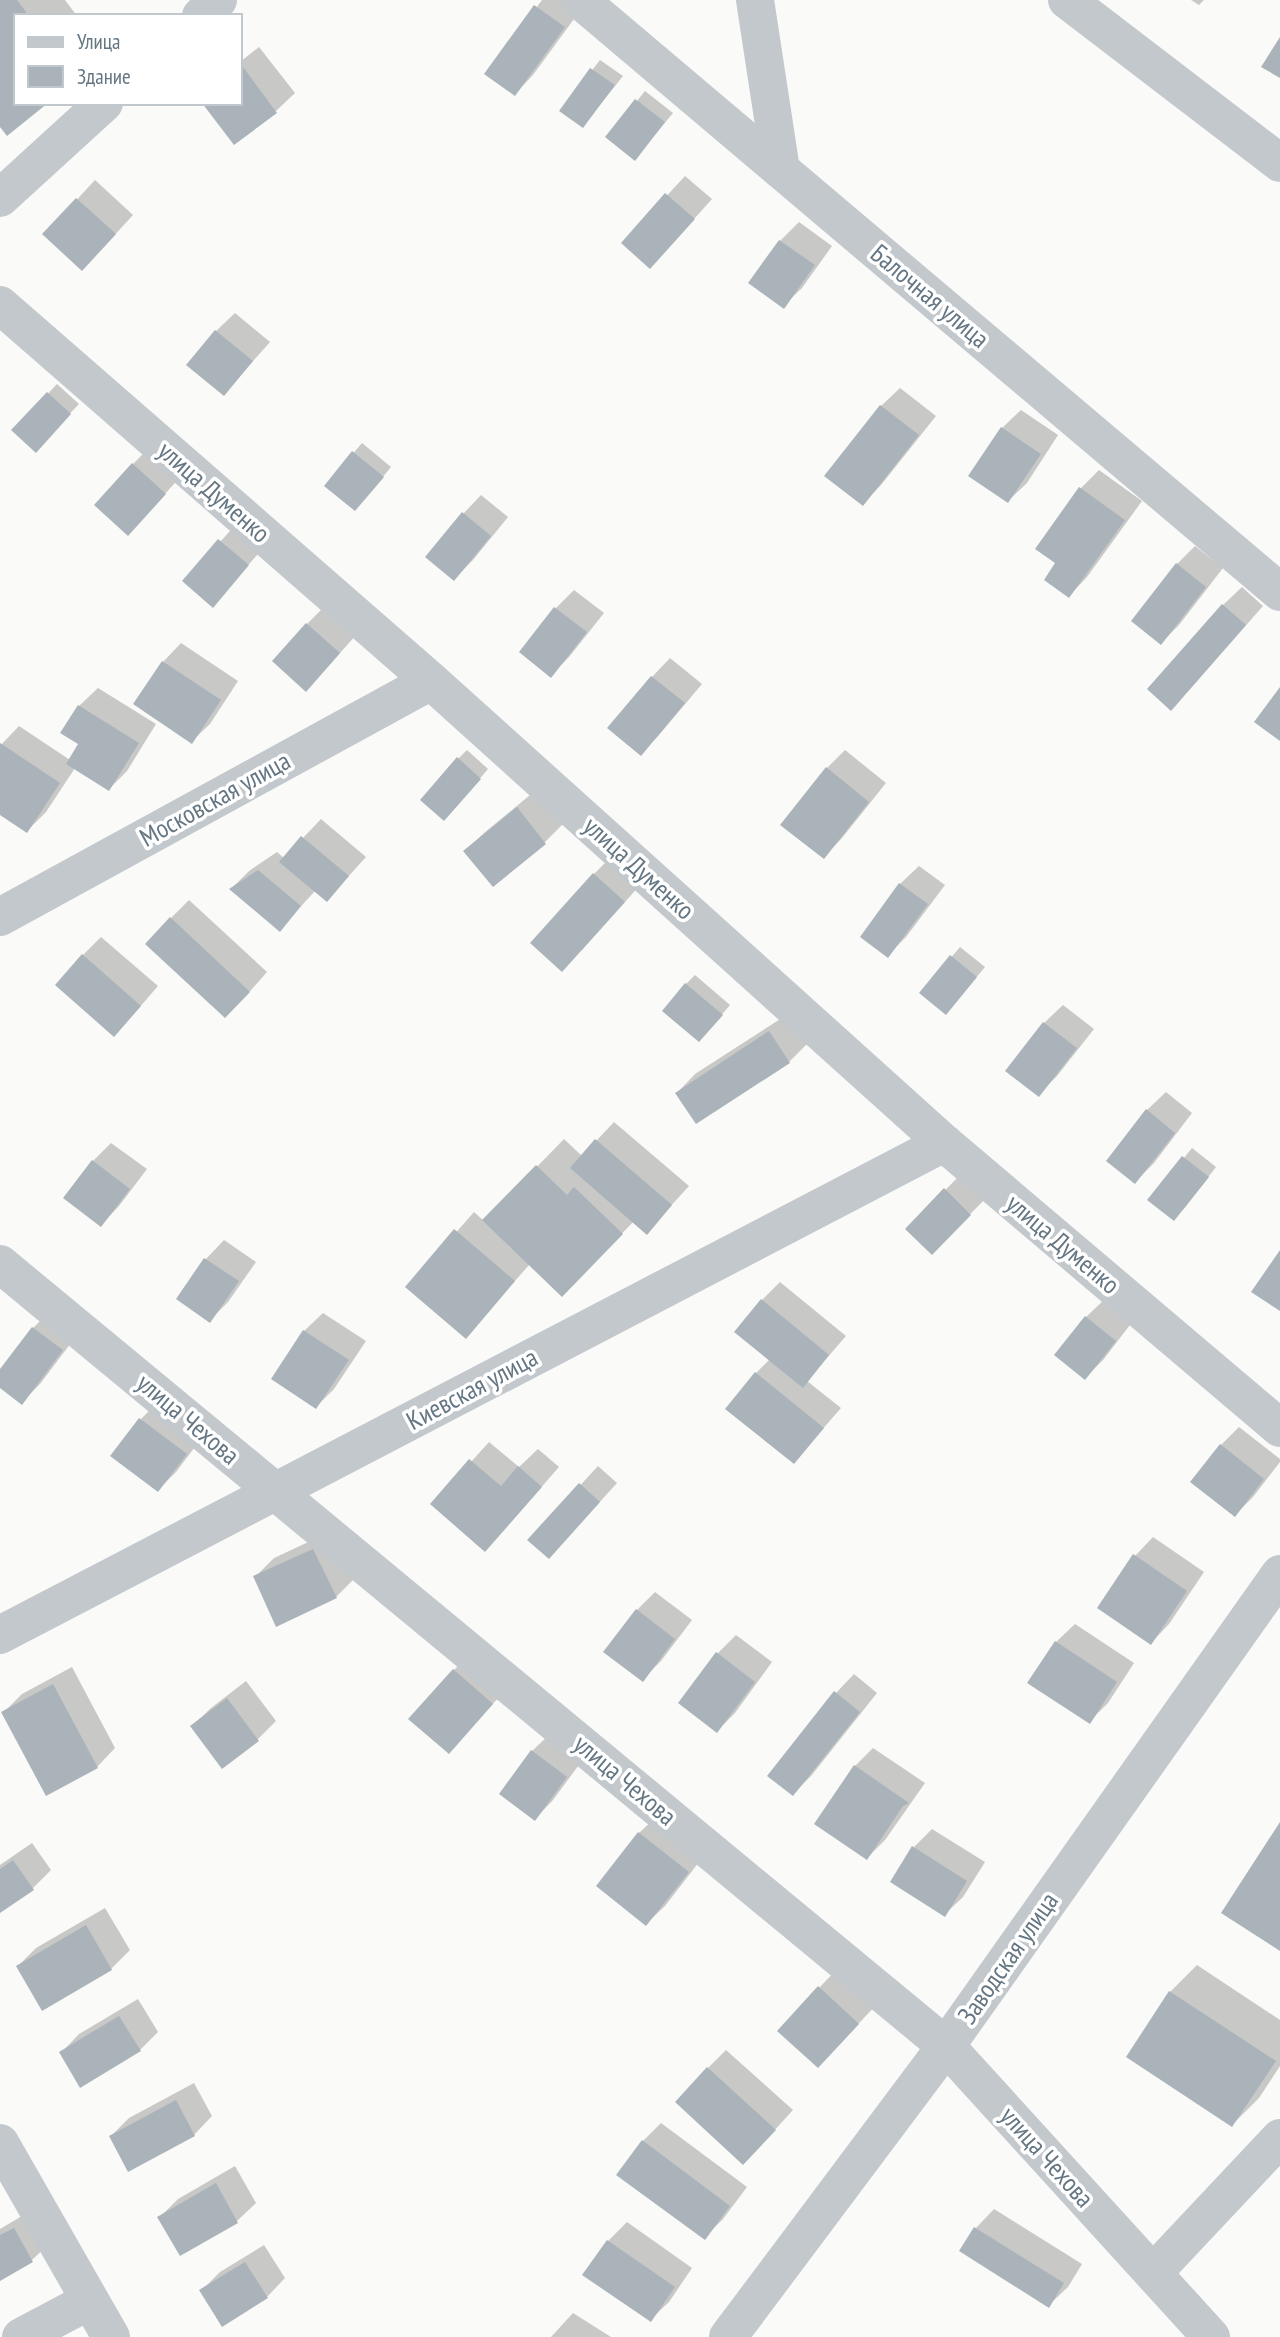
<svg xmlns="http://www.w3.org/2000/svg" width="1280" height="2337" font-family="'PT Sans Narrow',sans-serif">
	<rect width="100%" height="100%" fill="#fafaf8"/>
	<g fill="#0003">
		<path d="M0 0H65L77 16H16L0 124Z"/>
		<path d="M542 0H571L582 8 533 75 515 94 487 73Z"/>
		<path d="M1191 0H1204L1199 5Z"/>
		<path d="M259 47 295 93 276 111 234 143 240 103V62Z"/>
		<path d="M600 60 623 76 583 126 561 110Z"/>
		<path d="M645 91 673 113 635 159 608 137Z"/>
		<path d="M685 176 712 199 668 248 624 242Z"/>
		<path d="M95 180 133 215 101 250 45 234Z"/>
		<path d="M799 222 832 246 802 288 783 306 750 282 780 241Z"/>
		<path d="M235 313 270 342 224 394 216 331Z"/>
		<path d="M57 384 79 404 44 441 14 430Z"/>
		<path d="M900 388 936 416 881 485 863 504 881 406Z"/>
		<path d="M1021 410 1058 435 1027 483 1008 501 971 476 1002 428Z"/>
		<path d="M362 443 391 467 364 500 326 485Z"/>
		<path d="M151 446 183 474 146 515 133 464Z"/>
		<path d="M1099 470 1142 501 1087 577 1069 596 1058 563 1037 549 1081 488Z"/>
		<path d="M481 495 508 517 473 560 454 579 463 514Z"/>
		<path d="M238 522 266 545 213 605 185 581Z"/>
		<path d="M1195 546 1223 568 1179 625 1161 643 1177 564Z"/>
		<path d="M1242 587 1263 606 1189 690 1223 605Z"/>
		<path d="M574 590 604 613 569 657 551 675 556 608Z"/>
		<path d="M325 606 357 634 324 671 307 624Z"/>
		<path d="M181 643 238 681 210 724 191 742 135 704 163 662Z"/>
		<path d="M670 658 702 684 659 735 641 754 610 728 652 677Z"/>
		<path d="M98 688 156 724 127 771 109 789 75 768 46 812 27 831 0 813V746L19 726 70 760 81 743 79 706Z"/>
		<path d="M467 750 488 769 453 810 458 759Z"/>
		<path d="M845 750 886 783 842 838 824 857 827 768Z"/>
		<path d="M536 790 563 824 545 842 493 885 465 851 484 833Z"/>
		<path d="M321 819 366 857 327 900 316 890 279 930 231 889 249 871 277 852 284 858Z"/>
		<path d="M612 856 642 883 581 951 594 874Z"/>
		<path d="M919 866 945 885 906 937 888 955 900 884Z"/>
		<path d="M189 900 267 972 244 998 171 918Z"/>
		<path d="M101 937 158 986 132 1016 83 955Z"/>
		<path d="M960 947 985 967 946 1013 921 993Z"/>
		<path d="M695 975 730 1005 708 1031 686 984Z"/>
		<path d="M1063 1005 1094 1029 1057 1076 1039 1094 1008 1070 1044 1023Z"/>
		<path d="M788 1014 808 1043 789 1062 696 1122 677 1093 695 1074Z"/>
		<path d="M1166 1092 1192 1113 1154 1163 1135 1182 1147 1110Z"/>
		<path d="M614 1122 689 1186 647 1232 634 1221 589 1268 530 1264 466 1336 408 1287 474 1212 484 1221 564 1139 582 1156Z"/>
		<path d="M111 1143 147 1169 119 1206 101 1225 93 1161Z"/>
		<path d="M1192 1148 1216 1167 1183 1210 1150 1200Z"/>
		<path d="M964 1171 988 1196 932 1253 907 1229Z"/>
		<path d="M224 1240 256 1262 228 1302 210 1320 178 1299 206 1259Z"/>
		<path d="M780 1282 846 1336 807 1381 841 1408 794 1462 756 1373 770 1359 762 1300Z"/>
		<path d="M1105 1299 1133 1321 1103 1360 1085 1378 1086 1317Z"/>
		<path d="M51 1310 80 1331 40 1384 22 1402 0 1386V1372L33 1328Z"/>
		<path d="M323 1313 366 1341 334 1389 316 1407 304 1331Z"/>
		<path d="M159 1401 204 1435 176 1472 158 1490 141 1419Z"/>
		<path d="M1239 1427 1280 1459V1462L1253 1497 1235 1515 1221 1445Z"/>
		<path d="M489 1442 519 1467 538 1449 559 1467 503 1531 433 1504Z"/>
		<path d="M598 1466 617 1483 567 1538 530 1540Z"/>
		<path d="M332 1531 354 1579 336 1597 255 1577 274 1558Z"/>
		<path d="M1153 1537 1204 1572 1169 1624 1151 1643 1135 1556Z"/>
		<path d="M655 1592 692 1620 661 1661 643 1679 637 1610Z"/>
		<path d="M1075 1624 1134 1663 1108 1703 1089 1722 1056 1642Z"/>
		<path d="M736 1635 772 1662 735 1713 717 1731 680 1703 718 1653Z"/>
		<path d="M472 1652 510 1685 449 1752 454 1670Z"/>
		<path d="M72 1667 115 1748 97 1767 4 1712 22 1694Z"/>
		<path d="M854 1674 877 1693 811 1776 793 1794 836 1693Z"/>
		<path d="M246 1681 276 1721 258 1739 222 1766 192 1726 211 1708Z"/>
		<path d="M551 1733 584 1758 553 1800 535 1819 532 1751Z"/>
		<path d="M873 1748 925 1783 885 1840 867 1858 855 1766Z"/>
		<path d="M658 1815 706 1853 665 1906 646 1924 639 1833Z"/>
		<path d="M932 1829 985 1862 963 1897 944 1915 914 1847Z"/>
		<path d="M32 1843 51 1870 33 1888 0 1911V1865Z"/>
		<path d="M105 1908 130 1950 111 1969 18 1966 36 1948Z"/>
		<path d="M1197 1965 1280 2020V2066L1259 2098 1232 2125 1170 1992Z"/>
		<path d="M837 1969 876 2005 836 2048 819 1988Z"/>
		<path d="M138 1999 158 2032 140 2050 61 2053 79 2034Z"/>
		<path d="M726 2050 793 2110 762 2144 708 2068Z"/>
		<path d="M194 2083 212 2116 194 2135 111 2136 129 2118Z"/>
		<path d="M661 2123 747 2187 723 2219 705 2237 643 2141Z"/>
		<path d="M235 2166 256 2203 237 2221 180 2254 160 2217 178 2199Z"/>
		<path d="M994 2209 1082 2264 1068 2287 1049 2305 961 2251 976 2228Z"/>
		<path d="M32 2210 51 2242 32 2260 0 2279V2229Z"/>
		<path d="M627 2222 692 2268 669 2302 650 2320 585 2275 608 2241Z"/>
		<path d="M264 2245 285 2278 267 2297 201 2291 220 2272Z"/>
		<path d="M573 2313 611 2337H551Z"/>
	</g>
	<g fill="#aab3b9">
		<path d="M0 0H17L29 16H16V103H48L7 136 0 127Z"/>
		<path d="M534 5 565 27 515 96 484 74Z"/>
		<path d="M1280 37V78L1261 67Z"/>
		<path d="M240 63 277 113 234 145 202 103H240Z"/>
		<path d="M590 68 615 85 583 128 559 111Z"/>
		<path d="M635 99 665 122 635 161 605 137Z"/>
		<path d="M665 193 695 219 650 269 621 243Z"/>
		<path d="M76 198 116 234 82 271 42 234Z"/>
		<path d="M779 240 815 265 784 309 748 283Z"/>
		<path d="M215 330 253 361 224 396 186 365Z"/>
		<path d="M47 392 71 414 36 453 11 430Z"/>
		<path d="M880 405 919 435 863 506 824 476Z"/>
		<path d="M1001 427 1041 454 1008 503 968 476Z"/>
		<path d="M352 451 384 477 355 511 324 486Z"/>
		<path d="M132 463 166 494 128 536 94 505Z"/>
		<path d="M1079 487 1125 520 1069 598 1044 580 1055 563 1035 549Z"/>
		<path d="M462 512 491 536 454 581 425 557Z"/>
		<path d="M218 539 249 565 213 608 182 581Z"/>
		<path d="M1176 563 1206 587 1161 645 1131 621Z"/>
		<path d="M1222 604 1246 625 1171 711 1147 689Z"/>
		<path d="M554 607 587 632 551 678 519 652Z"/>
		<path d="M306 623 340 653 306 692 272 661Z"/>
		<path d="M162 661 221 700 192 744 133 704Z"/>
		<path d="M651 676 685 703 641 756 607 728Z"/>
		<path d="M1280 687V741L1254 722Z"/>
		<path d="M78 705 139 743 109 791 66 764 78 744 60 733Z"/>
		<path d="M0 743 60 783 27 833 0 815Z"/>
		<path d="M457 757 481 779 444 821 420 800Z"/>
		<path d="M826 767 869 802 824 859 780 825Z"/>
		<path d="M517 807 546 844 493 887 463 851Z"/>
		<path d="M301 836 349 876 327 902 279 862Z"/>
		<path d="M258 870 301 906 280 932 229 889Z"/>
		<path d="M593 873 625 902 562 972 530 943Z"/>
		<path d="M899 883 928 904 888 958 860 937Z"/>
		<path d="M170 917 250 992 225 1018 145 944Z"/>
		<path d="M82 954 141 1006 114 1037 55 985Z"/>
		<path d="M950 955 977 977 946 1015 919 993Z"/>
		<path d="M685 983 723 1015 699 1042 662 1011Z"/>
		<path d="M1043 1022 1077 1048 1039 1097 1005 1071Z"/>
		<path d="M769 1031 790 1063 696 1124 675 1093Z"/>
		<path d="M1146 1109 1175 1133 1135 1184 1106 1161Z"/>
		<path d="M595 1139 672 1205 647 1235 570 1168Z"/>
		<path d="M1182 1156 1209 1177 1174 1221 1147 1200Z"/>
		<path d="M92 1160 130 1189 101 1227 63 1198Z"/>
		<path d="M536 1165 567 1195 574 1187 623 1234 562 1297 482 1220Z"/>
		<path d="M944 1188 971 1215 932 1255 905 1229Z"/>
		<path d="M454 1229 515 1281 466 1339 405 1287Z"/>
		<path d="M1280 1250V1311L1251 1292Z"/>
		<path d="M204 1258 239 1281 210 1323 176 1299Z"/>
		<path d="M761 1299 829 1355 803 1388 734 1332Z"/>
		<path d="M1085 1316 1116 1341 1085 1380 1054 1355Z"/>
		<path d="M32 1327 63 1350 22 1405 0 1388V1369Z"/>
		<path d="M303 1330 349 1360 316 1409 271 1379Z"/>
		<path d="M755 1372 824 1428 794 1464 725 1409Z"/>
		<path d="M139 1418 187 1454 158 1492 110 1456Z"/>
		<path d="M1220 1444 1264 1479 1235 1517 1190 1482Z"/>
		<path d="M469 1459 501 1486 518 1466 542 1487 485 1552 430 1504Z"/>
		<path d="M579 1483 600 1502 549 1559 527 1540Z"/>
		<path d="M313 1549 337 1598 276 1627 253 1576Z"/>
		<path d="M1133 1554 1187 1591 1151 1645 1097 1608Z"/>
		<path d="M636 1609 675 1639 643 1682 603 1652Z"/>
		<path d="M1055 1641 1117 1682 1090 1724 1027 1683Z"/>
		<path d="M716 1652 755 1682 717 1733 678 1703Z"/>
		<path d="M453 1669 493 1704 449 1754 408 1719Z"/>
		<path d="M53 1684 98 1768 46 1796 1 1712Z"/>
		<path d="M834 1691 860 1712 793 1796 767 1776Z"/>
		<path d="M227 1698 259 1741 222 1769 190 1726Z"/>
		<path d="M531 1750 567 1777 535 1821 499 1794Z"/>
		<path d="M854 1765 909 1803 903 1806 867 1860 814 1824Z"/>
		<path d="M1280 1822V1951L1221 1913Z"/>
		<path d="M638 1832 689 1872 646 1926 596 1886Z"/>
		<path d="M912 1846 967 1881 945 1917 890 1882Z"/>
		<path d="M13 1860 34 1890 0 1913V1869Z"/>
		<path d="M86 1925 112 1970 42 2011 16 1966Z"/>
		<path d="M818 1986 859 2024 818 2068 777 2031Z"/>
		<path d="M1169 1991 1276 2061 1232 2127 1126 2057Z"/>
		<path d="M119 2016 141 2051 80 2088 59 2052Z"/>
		<path d="M707 2067 776 2130 743 2165 675 2102Z"/>
		<path d="M176 2100 195 2136 128 2172 109 2136Z"/>
		<path d="M642 2140 730 2206 705 2240 616 2175Z"/>
		<path d="M216 2183 238 2223 180 2256 157 2217Z"/>
		<path d="M974 2227 1064 2283 1049 2308 959 2251Z"/>
		<path d="M14 2228 33 2262 0 2281V2235Z"/>
		<path d="M607 2240 675 2287 651 2322 582 2275Z"/>
		<path d="M245 2262 268 2298 222 2327 199 2290Z"/>
	</g>
	<g fill="none" stroke-linecap="round" stroke-linejoin="round">
		<g stroke="#c3c8cc" stroke-width="38">
			<path d="M580 0 1280 592"/>
			<path d="M755 0 781 170"/>
			<path d="M1067 0 1280 163"/>
			<path d="M201 16 218 0"/>
			<path d="M0 198 104 103"/>
			<path d="M0 305 431 681 944 1143 1280 1428"/>
			<path d="M0 917 431 681"/>
			<path d="M0 1264 946 2046 1211 2337"/>
			<path d="M0 1635 944 1143"/>
			<path d="M0 2143 111 2337"/>
			<path d="M1153 2273 1280 2138"/>
			<path d="M21 2337 89 2301"/>
			<path d="M728 2337 946 2046 1280 1574"/>
		</g>
	</g>
	<g text-anchor="middle" stroke-width="7" stroke-linejoin="round" paint-order="stroke">
		<g font-size="26" fill="#657683" stroke="#fff">
			<text transform="translate(930 296) rotate(40)" y="9">Балочная улица</text>
			<text transform="translate(214 492) rotate(41)" y="9">улица Думенко</text>
			<text transform="translate(215 799) rotate(-29)" y="9">Московская улица</text>
			<text transform="translate(639 868) rotate(42)" y="9">улица Думенко</text>
			<text transform="translate(1063 1244) rotate(40)" y="9">улица Думенко</text>
			<text transform="translate(472 1389) rotate(-28)" y="9">Киевская улица</text>
			<text transform="translate(188 1419) rotate(40)" y="9">улица Чехова</text>
			<text transform="translate(625 1780) rotate(40)" y="9">улица Чехова</text>
			<text transform="translate(1008 1958) rotate(-55)" y="9">Заводская улица</text>
			<text transform="translate(1047 2157) rotate(48)" y="9">улица Чехова</text>
		</g>
	</g>
	<rect x="14" y="14" width="228" height="91" fill="#ffffff" stroke="#c1c8cd" stroke-width="2"/>
	<rect x="28" y="37" width="35" height="10" fill="#c3c8cc" stroke="#c1c8cd" stroke-width="2"/>
	<text x="77" y="49" font-size="21" fill="#657683">Улица</text>
	<rect x="28" y="66" width="35" height="21" fill="#aab3b9" stroke="#c1c8cd" stroke-width="2"/>
	<text x="77" y="84" font-size="21" fill="#657683">Здание</text>
</svg>
